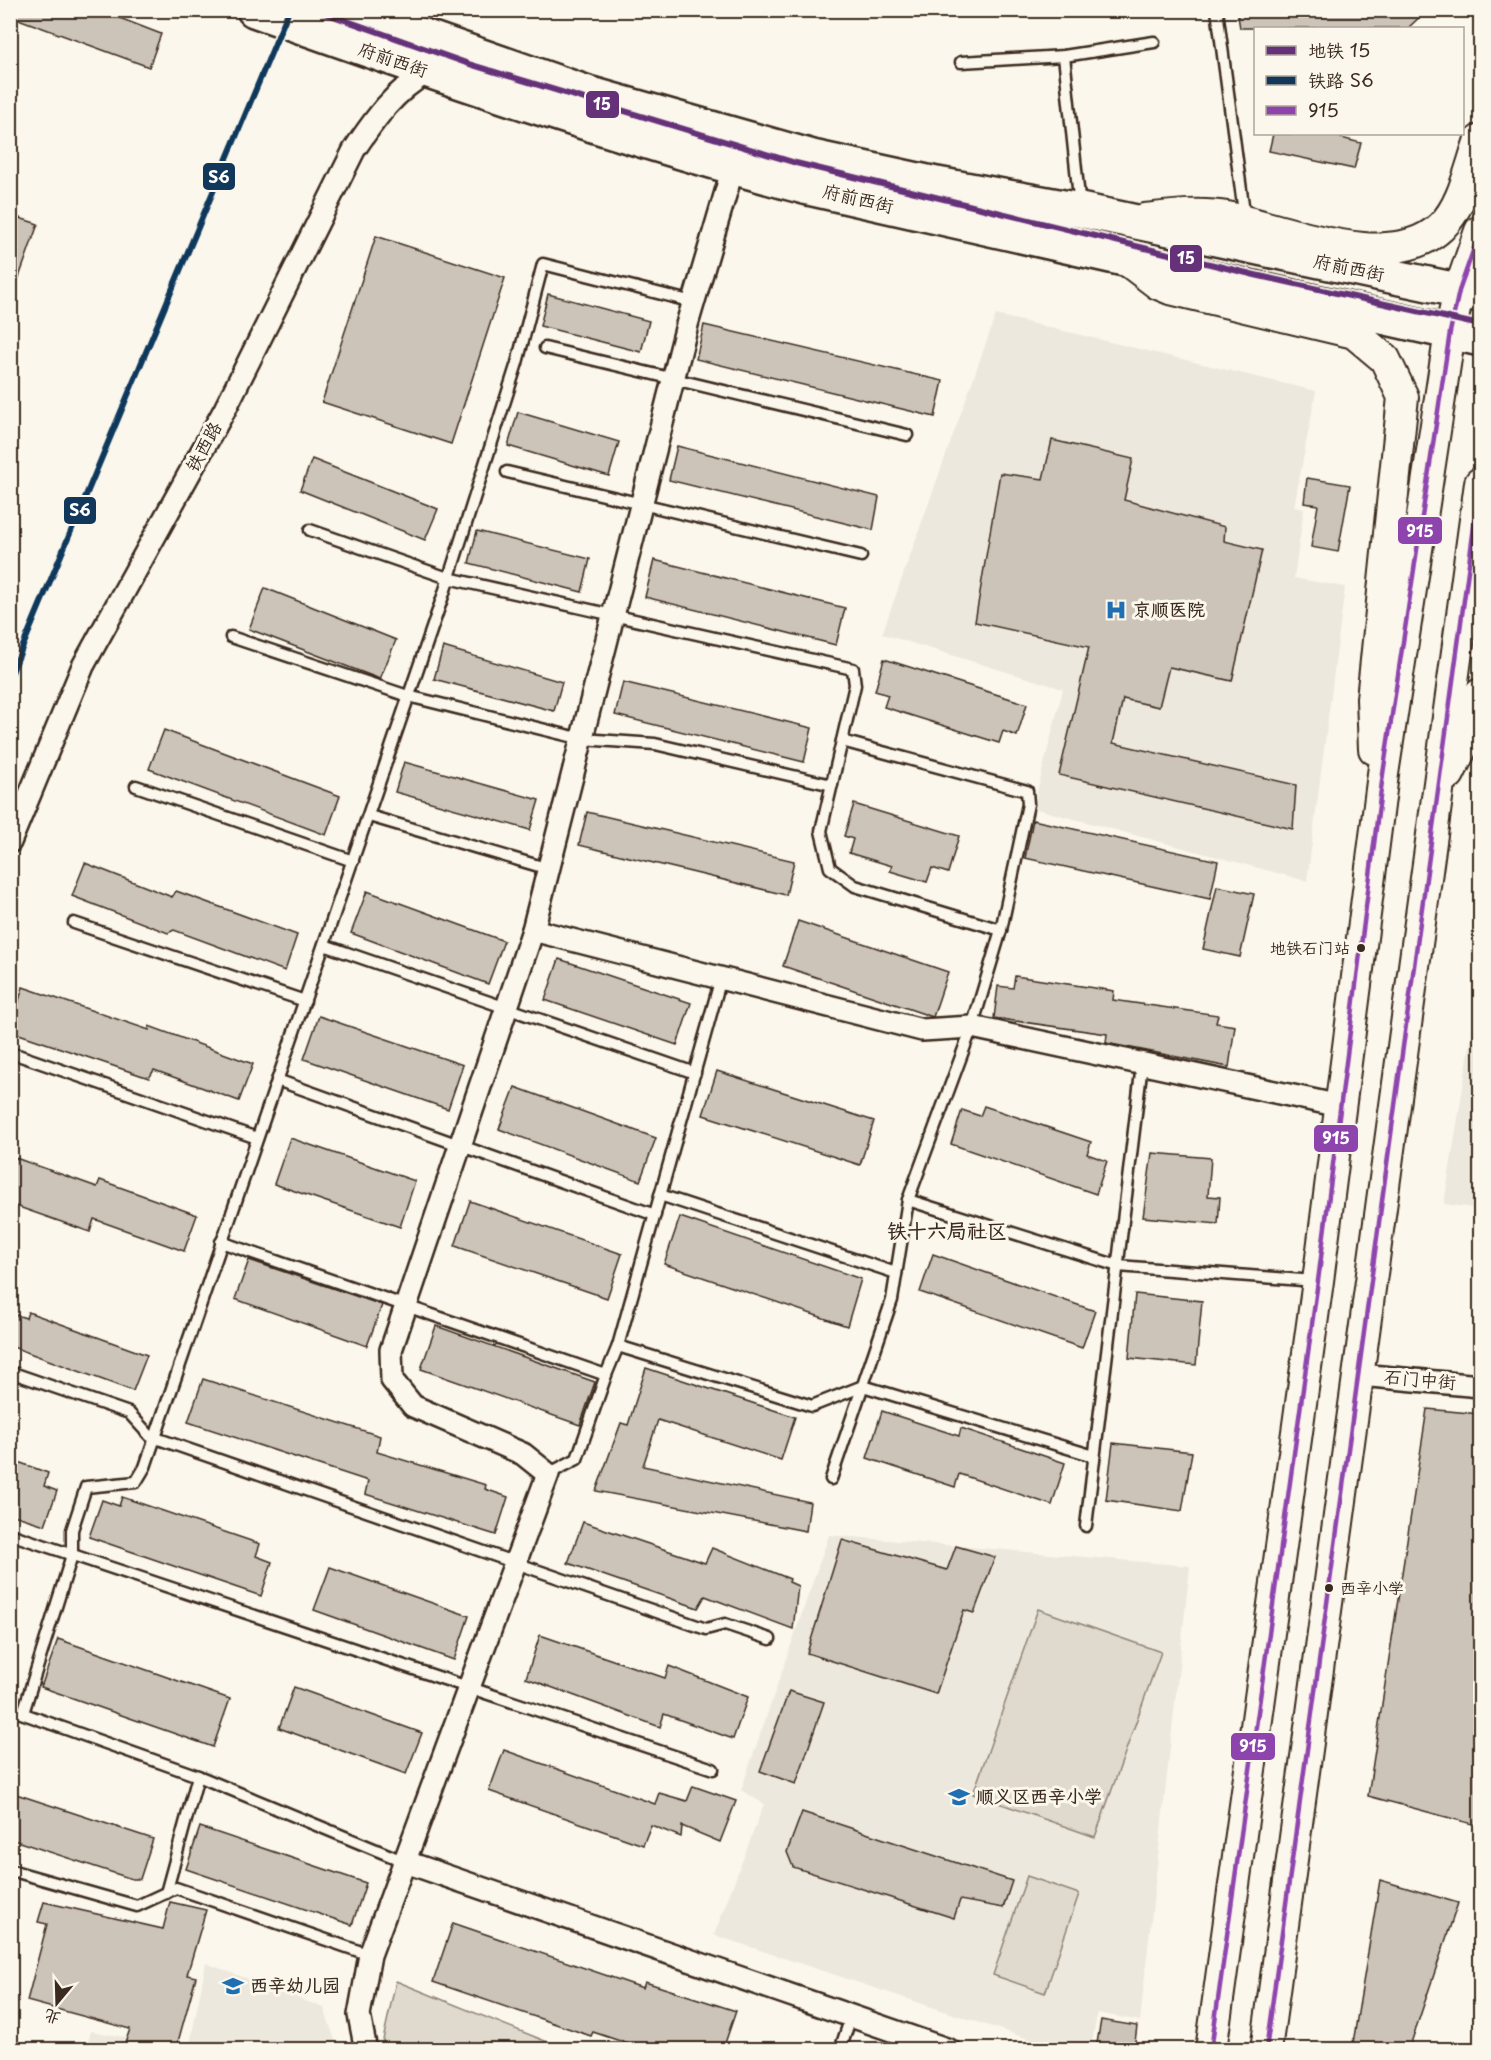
<svg xmlns="http://www.w3.org/2000/svg" width="1491" height="2060" font-family="'Playpen Sans','LXGW WenKai TC',sans-serif">
	<rect width="100%" height="100%" fill="#fbf7ec"/>
	<filter id="ink" filterUnits="userSpaceOnUse"><feTurbulence type="fractalNoise" baseFrequency=".0167" numOctaves="2"/><feDisplacementMap in="SourceGraphic" scale="12" xChannelSelector="R" yChannelSelector="G"/><feConvolveMatrix kernelMatrix="1 2 1 2 8 2 1 2 1" color-interpolation-filters="sRGB"/></filter>
	<g filter="url(#ink)">
		<g fill="#ede8dd">
			<path d="M996 315 1316 391 1294 507 1304 509 1294 578 1345 587 1307 881 1033 808 1063 689 882 634Z"/>
			<path d="M1480 983V1209L1444 1204Z"/>
			<path d="M829 1535 1190 1566 1140 2021 1097 2013 1091 2049H1059L714 1935 764 1804 741 1790Z"/>
			<path d="M206 1963 324 2008 338 2049 86 2050 91 2031 189 2049Z"/>
		</g>
		<g fill="#dfd9ce" stroke="#8d8276" stroke-width="1.5">
			<path d="M1038 1609 1161 1652 1095 1837 973 1794Z"/>
			<path d="M1027 1876 1079 1894 1045 1993 993 1975Z"/>
			<path d="M396 1981 565 2049H381Z"/>
		</g>
		<g fill="#ccc4b9" stroke="#3b2a1e" stroke-width="1.5">
			<path d="M10 10H99L161 34 149 67 10 16Z"/>
			<path d="M1237 10H1427L1408 28H1240Z"/>
			<path d="M1273 134H1342L1341 138 1361 143 1354 169 1269 151Z"/>
			<path d="M10 215 38 224 13 294 10 293Z"/>
			<path d="M376 236 505 278 451 444 322 402Z"/>
			<path d="M548 294 649 321 641 352 540 326Z"/>
			<path d="M704 325 943 381 935 417 696 359Z"/>
			<path d="M518 412 619 442 609 476 508 446Z"/>
			<path d="M1052 440 1133 459 1124 500 1225 527 1224 541 1262 550 1232 681 1169 667 1159 707 1123 699 1113 743 1296 785 1293 829 1059 775 1089 647 975 622 1000 473 1043 479Z"/>
			<path d="M677 446 879 497 873 530 669 480Z"/>
			<path d="M312 459 438 509 425 540 300 490Z"/>
			<path d="M1307 478 1350 485 1338 552 1311 547 1318 505 1304 503Z"/>
			<path d="M477 531 590 559 582 592 469 563Z"/>
			<path d="M654 560 845 608 836 645 645 597Z"/>
			<path d="M265 588 396 640 380 679 249 629Z"/>
			<path d="M443 647 562 682 554 711 434 679Z"/>
			<path d="M884 659 1027 704 1017 736 1003 731 999 743 884 707 888 695 875 691Z"/>
			<path d="M623 682 812 728 804 762 615 715Z"/>
			<path d="M164 730 340 796 326 835 149 769Z"/>
			<path d="M404 762 539 800 530 830 395 792Z"/>
			<path d="M854 804 959 836 948 873 932 868 927 882 890 871 892 866 849 853 853 839 844 836Z"/>
			<path d="M587 812 794 861 786 895 579 845Z"/>
			<path d="M1033 820 1218 861 1210 899 1025 858Z"/>
			<path d="M85 863 172 897 176 891 297 935 285 971 174 930 168 933 72 896Z"/>
			<path d="M1217 886 1254 894 1240 957 1203 949Z"/>
			<path d="M367 891 504 941 488 984 351 933Z"/>
			<path d="M798 921 948 972 933 1017 783 966Z"/>
			<path d="M559 959 691 1003 677 1045 545 1000Z"/>
			<path d="M1015 976 1114 991 1113 1000 1218 1015 1216 1023 1235 1026 1229 1067 1106 1043 1107 1034 994 1018 998 986 1013 988Z"/>
			<path d="M23 987 149 1030V1026L253 1064 239 1101 154 1070 149 1078 10 1031Z"/>
			<path d="M319 1016 463 1065 448 1109 304 1059Z"/>
			<path d="M717 1071 874 1121 860 1165 703 1115Z"/>
			<path d="M515 1087 656 1138 640 1181 499 1129Z"/>
			<path d="M984 1106 1091 1142 1087 1154 1107 1161 1096 1194 951 1144 962 1110 980 1116Z"/>
			<path d="M290 1138 415 1181 400 1227 274 1184Z"/>
			<path d="M1152 1153 1211 1158 1208 1196 1220 1197 1218 1224 1143 1217Z"/>
			<path d="M10 1156 97 1187 100 1180 197 1215 184 1251 94 1219 90 1232 10 1204Z"/>
			<path d="M470 1201 622 1254 607 1298 455 1246Z"/>
			<path d="M680 1217 861 1279 847 1326 664 1264Z"/>
			<path d="M933 1254 1095 1311 1082 1348 920 1292Z"/>
			<path d="M249 1260 382 1305 367 1346 235 1299Z"/>
			<path d="M1135 1294 1202 1301 1196 1365 1129 1358Z"/>
			<path d="M28 1312 147 1355 133 1391 10 1346V1313L26 1318Z"/>
			<path d="M436 1326 595 1382 580 1425 421 1369Z"/>
			<path d="M646 1368 795 1417 781 1460 658 1420 643 1466 810 1502 806 1531 596 1491 621 1423 628 1425Z"/>
			<path d="M203 1379 380 1436 377 1452 486 1485 485 1489 508 1497 496 1535 365 1494 368 1481 188 1422Z"/>
			<path d="M1427 1409 1480 1414V1826L1368 1796Z"/>
			<path d="M882 1411 959 1436 961 1428 1065 1463 1052 1505 959 1474 955 1487 867 1458Z"/>
			<path d="M1113 1443 1192 1452 1182 1511 1106 1500Z"/>
			<path d="M10 1459 48 1473 44 1486 57 1491 45 1525 10 1514Z"/>
			<path d="M122 1497 260 1544 256 1556 272 1562 261 1596 89 1537 102 1500 119 1506Z"/>
			<path d="M583 1522 705 1563 712 1548 790 1579 789 1582 798 1586 793 1629 705 1596 698 1608 568 1563Z"/>
			<path d="M842 1540 947 1570 956 1546 995 1557 974 1613 964 1610 936 1694 807 1653Z"/>
			<path d="M330 1567 469 1616 454 1660 314 1610Z"/>
			<path d="M540 1635 665 1678 669 1666 748 1697 733 1739 664 1714 660 1727 526 1678Z"/>
			<path d="M58 1639 230 1699 213 1747 41 1687Z"/>
			<path d="M294 1687 422 1733 406 1774 279 1728Z"/>
			<path d="M789 1691 824 1702 796 1784 760 1771Z"/>
			<path d="M504 1750 655 1804 659 1793 687 1801 693 1786 736 1801 720 1842 682 1826 681 1837 651 1825 643 1845 489 1791Z"/>
			<path d="M10 1792 153 1839 140 1879H132L10 1839Z"/>
			<path d="M802 1812 1012 1881 1003 1908 960 1900 954 1918 793 1867 787 1852Z"/>
			<path d="M200 1827 366 1883 352 1925 186 1869Z"/>
			<path d="M1380 1880 1458 1903 1409 2049H1352Z"/>
			<path d="M44 1902 163 1929 170 1902 206 1910 187 1975 196 1977 176 2049H123L130 2029 27 2001 47 1924 38 1922Z"/>
			<path d="M453 1923 643 1988 645 1982 736 2011 723 2049H644L593 2032 591 2036 433 1982Z"/>
			<path d="M1101 2020 1137 2026 1134 2049H1096Z"/>
		</g>
		<g fill="none" stroke-linecap="round" stroke-linejoin="round">
			<defs>
				<g id="lane">
					<path d="M1217 10 1245 220"/>
					<path d="M1064 56 1080 207"/>
					<path d="M961 62 1064 56 1154 42"/>
					<path d="M545 348 907 435"/>
					<path d="M507 472 861 556"/>
					<path d="M310 530 448 578 853 669 855 685 821 831 830 868 855 886 1001 930 972 1027 908 1200 892 1300 831 1479"/>
					<path d="M231 637 408 696 582 739 655 744 832 785"/>
					<path d="M842 741 1027 791 1028 804 1001 930"/>
					<path d="M136 786 353 861"/>
					<path d="M369 816 549 869"/>
					<path d="M74 923 305 1001"/>
					<path d="M324 945 695 1073"/>
					<path d="M721 978 618 1346 812 1406 863 1386 1094 1456"/>
					<path d="M18 1055 257 1138"/>
					<path d="M277 1080 655 1215"/>
					<path d="M660 1195 896 1273"/>
					<path d="M908 1200 1118 1266 1315 1281"/>
					<path d="M221 1242 606 1375 618 1346"/>
					<path d="M10 1372 129 1413 150 1436 706 1629 725 1624 770 1639"/>
					<path d="M548 1474 577 1459 606 1375"/>
					<path d="M1086 1526 1142 1064"/>
					<path d="M10 1534 713 1769"/>
					<path d="M10 1709 198 1776 403 1861"/>
					<path d="M23 1713 72 1555V1530L86 1487 136 1482 145 1467 444 593 517 363 543 264 693 302"/>
					<path d="M10 1870 137 1906 176 1888 370 1955"/>
					<path d="M166 1893 198 1776"/>
					<path d="M840 2050 851 2017"/>
				</g>
				<g id="street">
					<path d="M733 168 688 321 533 930 922 1030 972 1027 1340 1106"/>
					<path d="M10 842 83 666 225 409 354 150C374 120 395 90 428 72"/>
					<path d="M1360 1375 1480 1386"/>
					<path d="M403 1861 949 2050"/>
					<path d="M366 2050 359 2015 370 1955 548 1474 523 1454 413 1406 392 1380 391 1350 533 930"/>
				</g>
				<g id="secondary">
					<path d="M1145 219C1171 216 1200 212 1227 217 1287 229 1390 275 1441 227 1463 206 1470 167 1480 140"/>
					<path d="M1124 258 1158 284 1170 289 1354 333 1385 359 1403 397 1372 699 1374 749"/>
					<path d="M1449 774 1470 731 1480 694"/>
					<path d="M1211 2050 1318 1281 1383 774 1450 332 1459 291 1480 231"/>
					<path d="M1266 2050 1480 483"/>
				</g>
				<g id="primary">
					<path d="M254 10C437 75 620 138 808 188L1480 339"/>
					<path d="M349 10 588 93 813 157 937 184 1080 210 1480 295"/>
				</g>
			</defs>
			<use href="#lane" stroke="#3b2a1e" stroke-width="15"/>
			<use href="#street" stroke="#3b2a1e" stroke-width="26"/>
			<use href="#secondary" stroke="#3b2a1e" stroke-width="34"/>
			<use href="#primary" stroke="#3b2a1e" stroke-width="38"/>
			<use href="#lane" stroke="#fbf7ec" stroke-width="10"/>
			<use href="#street" stroke="#fbf7ec" stroke-width="21"/>
			<use href="#secondary" stroke="#fbf7ec" stroke-width="30"/>
			<use href="#primary" stroke="#fbf7ec" stroke-width="33"/>
			<defs>
				<g id="bus-1">
					<path d="M1211 2050 1318 1281 1383 774 1450 332 1459 291 1480 231"/>
					<path d="M1266 2050 1480 483"/>
				</g>
			</defs>
			<use href="#bus-1" stroke="#fbf7ec" stroke-width="9"/>
			<use href="#bus-1" stroke="#8e44ad" stroke-width="4.5"/>
			<defs>
				<path id="rail-1" d="M10 677 289 10"/>
			</defs>
			<use href="#rail-1" stroke="#fbf7ec" stroke-width="10"/>
			<use href="#rail-1" stroke="#11385b" stroke-width="6"/>
			<defs>
				<path id="metro-1" d="M316 10 469 64 796 163 1255 275 1480 325"/>
			</defs>
			<use href="#metro-1" stroke="#fbf7ec" stroke-width="10"/>
			<use href="#metro-1" stroke="#653279" stroke-width="6"/>
		</g>
	</g>
	<defs>
		<symbol id="hospital-bare" viewBox="-9 -9 18 18"><path d="M-5-5h3v3.5h4V-5h3V5h-3V1.5h-4V5h-3Z" fill="#1f6fb2" stroke="#fbf7ec" stroke-width="2.5" paint-order="stroke"/></symbol>
		<symbol id="school-bare" viewBox="-9 -9 18 18"><path d="M0-5L7-2L0 1L-7-2ZM-4 1L0 2.5L4 1V4Q0 6-4 4Z" fill="#1f6fb2" stroke="#fbf7ec" stroke-width="2.5" paint-order="stroke"/></symbol>
	</defs>
	<g fill-rule="evenodd">
		<use href="#hospital-bare" x="1101" y="595" width="30" height="30"/>
		<use href="#school-bare" x="944" y="1782" width="30" height="30"/>
		<use href="#school-bare" x="218" y="1971" width="30" height="30"/>
	</g>
	<g fill="#3b2a1e" stroke="#fbf7ec" stroke-width="2">
		<circle cx="1361" cy="948" r="5"/>
		<circle cx="1329" cy="1588" r="5"/>
	</g>
	<g text-anchor="middle" stroke-width="6" stroke-linejoin="round" paint-order="stroke">
		<g font-size="16" fill="#3b2a1e" stroke="#fbf7ec" text-anchor="end">
			<text x="1350" y="954">地铁石门站</text>
			<text x="1340" y="1594" text-anchor="start">西辛小学</text>
		</g>
		<g font-size="18" fill="#3b2a1e" stroke="#fbf7ec">
			<text transform="translate(393 60) rotate(19)" y="6">府前西街</text>
			<text transform="translate(858 199) rotate(13)" y="6">府前西街</text>
			<text transform="translate(1349 268) rotate(12)" y="6">府前西街</text>
			<text transform="translate(204 447) rotate(-61)" y="6">铁西路</text>
			<text transform="translate(1420 1380) rotate(5)" y="6">石门中街</text>
		</g>
		<g font-size="18" font-weight="bold" fill="#3b2a1e" stroke="#fbf7ec" text-anchor="start">
			<text x="1133" y="616">京顺医院</text>
			<text x="976" y="1803">顺义区西辛小学</text>
			<text x="250" y="1992">西辛幼儿园</text>
		</g>
		<g font-size="20" font-weight="bold" fill="#3b2a1e" stroke="#fbf7ec">
			<text x="947" y="1238">铁十六局社区</text>
		</g>
	</g>
	<g stroke="#fbf7ec" stroke-width="2">
		<rect x="585" y="90" width="35" height="29" rx="6" fill="#653279"/>
		<rect x="202" y="162" width="34" height="29" rx="6" fill="#11385b"/>
		<rect x="1169" y="244" width="34" height="29" rx="6" fill="#653279"/>
		<rect x="63" y="496" width="34" height="29" rx="6" fill="#11385b"/>
		<rect x="1397" y="516" width="46" height="29" rx="6" fill="#8e44ad"/>
		<rect x="1313" y="1124" width="46" height="29" rx="6" fill="#8e44ad"/>
		<rect x="1230" y="1732" width="46" height="29" rx="6" fill="#8e44ad"/>
	</g>
	<g font-size="16" text-anchor="middle" font-weight="bold" fill="#fff">
		<text x="602" y="110">15</text>
		<text x="219" y="183">S6</text>
		<text x="1186" y="264">15</text>
		<text x="80" y="516">S6</text>
		<text x="1420" y="537">915</text>
		<text x="1336" y="1144">915</text>
		<text x="1253" y="1752">915</text>
	</g>
	<rect width="1491" height="2060" fill="none" stroke="#fbf7ec" stroke-width="36"/>
	<rect x="18" y="18" width="1455" height="2024" fill="none" stroke="#3b2a1e" stroke-width="2" filter="url(#ink)"/>
	<rect x="1254" y="27" width="210" height="108" fill="#fbf7ec" stroke="#aea59a" stroke-width="1.5"/>
	<rect x="1266" y="46" width="30" height="9" fill="#653279" stroke="#aea59a" stroke-width="1.5"/>
	<text x="1308" y="57" font-size="18" fill="#3b2a1e">地铁 15</text>
	<rect x="1266" y="76" width="30" height="9" fill="#11385b" stroke="#aea59a" stroke-width="1.5"/>
	<text x="1308" y="87" font-size="18" fill="#3b2a1e">铁路 S6</text>
	<rect x="1266" y="106" width="30" height="9" fill="#8e44ad" stroke="#aea59a" stroke-width="1.5"/>
	<text x="1308" y="117" font-size="18" fill="#3b2a1e">915</text>
	<g transform="translate(57 2003) rotate(199)" stroke="#fbf7ec" stroke-width="4.5" paint-order="stroke">
	<path d="M0-4.5L10 22L0 15L-10 22Z" fill="#3b2a1e"/>
	<text y="-9" font-size="16" font-weight="bold" text-anchor="middle" fill="#3b2a1e">北</text>
	</g>
</svg>
